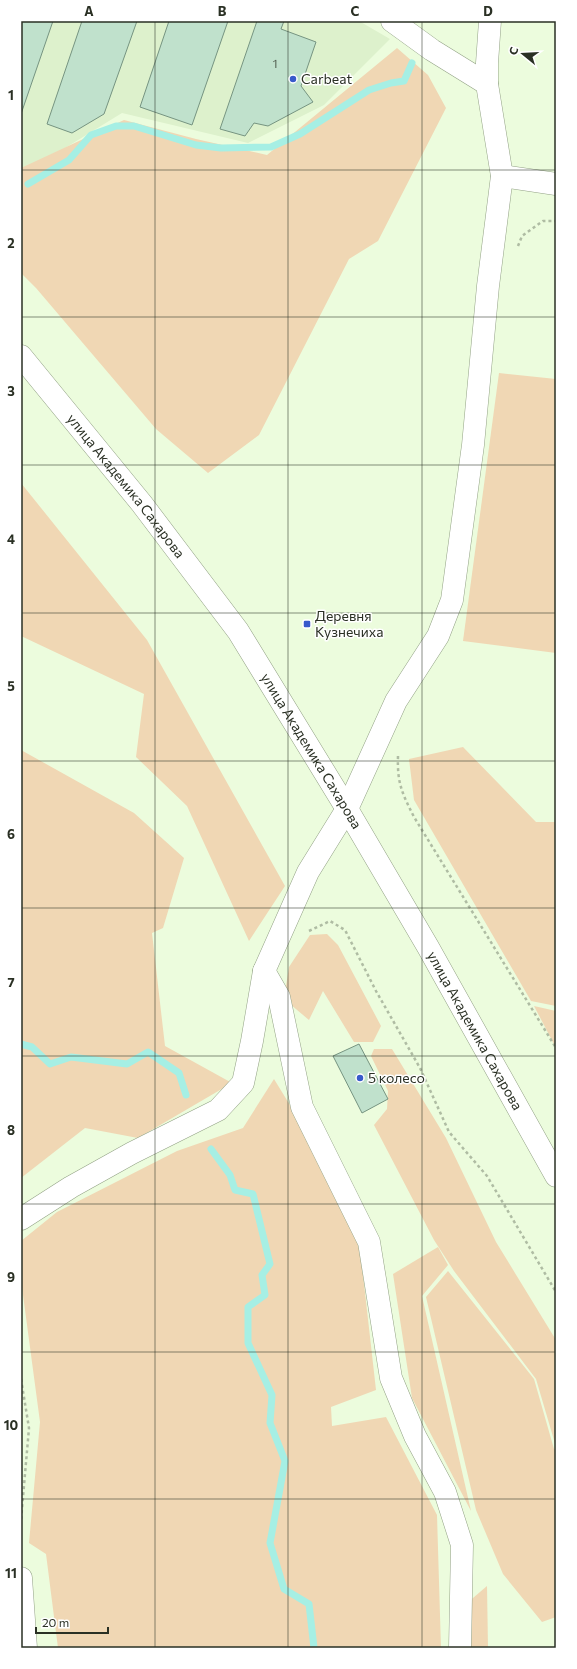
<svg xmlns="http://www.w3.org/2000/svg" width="577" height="1669" font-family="Commissioner,sans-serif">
	<rect width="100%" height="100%" fill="#ecfcdd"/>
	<path fill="#ddf1cc" d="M21 21H359L390 39 324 105 248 143 122 113 21 175Z"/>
	<g fill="#f0d7b4">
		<path d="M397 48 428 75 446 108 378 241 349 259 259 435 208 473 156 429 36 288 21 273V168L124 120 196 139 267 155Z"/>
		<path d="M499 373 556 379V653L463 641Z"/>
		<path d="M21 483 147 640 285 886 249 941 187 806 136 757 144 694 21 636Z"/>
		<path d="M463 747 536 822H556V1006L531 1001 414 800 409 759Z"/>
		<path d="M21 750 134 813 184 858 163 928 152 933 165 1046 232 1083 138 1138 85 1128 21 1178Z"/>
		<path d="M327 934 338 945 381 1026 373 1042H354L323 991 309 1020 284 999 289 967 310 935Z"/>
		<path d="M534 1006 556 1011V1048Z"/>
		<path d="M374 1049H392L446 1138 496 1242 556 1340V1447L536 1379 454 1271 434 1240 374 1125 387 1109 388 1091 371 1056Z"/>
		<path d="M274 1079 356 1213 376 1390 331 1407 332 1426 386 1417 437 1515 441 1648H58L46 1554 29 1543 40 1422 21 1280V1241L57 1212 177 1151 243 1128Z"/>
		<path d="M438 1247 448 1265 422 1296 471 1511 412 1398 393 1274Z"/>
		<path d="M448 1271 534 1379 554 1449 556 1450V1617L542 1622 503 1574 476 1510 426 1297Z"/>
		<path d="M487 1586 488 1648H465L466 1604Z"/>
	</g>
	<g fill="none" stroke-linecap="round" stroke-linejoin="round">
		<g stroke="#a6efe4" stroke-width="7">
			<path d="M28 184 69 160 91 135 116 126H134L196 145 221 148 271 147 300 134 369 90 391 83 404 81 412 63"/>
			<path d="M21 1044 32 1047 50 1064 71 1057 127 1064 148 1052 179 1073 186 1095"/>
			<path d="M211 1149 230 1175 235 1190 253 1194 270 1264 262 1275 265 1295 248 1307V1343L272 1395 270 1423 285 1461 270 1543 284 1589 309 1604 314 1648"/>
		</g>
	</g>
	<g fill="#c0e1cc" stroke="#769481">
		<path d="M21 21H53L21 114Z"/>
		<path d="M82 21H137L104 114 72 133 47 124Z"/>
		<path d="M169 21H228L192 125 140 107Z"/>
		<path d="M257 21H284L281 29 316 42 301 86 313 102 268 126 254 123 245 136 220 129Z"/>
		<path d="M359 1044 388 1099 362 1113 333 1056Z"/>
	</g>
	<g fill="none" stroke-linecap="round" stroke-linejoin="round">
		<defs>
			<g id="minor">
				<path d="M392 21 432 50 487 84"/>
				<path d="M502 176 556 184"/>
				<path d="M264 971 279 997 302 1107 369 1242 391 1378 415 1436 445 1492 462 1545 460 1648"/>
				<path d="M21 1219 71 1187 132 1153 218 1110 243 1083 252 1041 264 971 308 872 347 809 396 701 438 636 452 600 473 445 488 286 502 176 487 84V63L490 21"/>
				<path d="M21 1578 26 1648"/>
			</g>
			<g id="major">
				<path id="s1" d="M21 356 142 504 238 631 347 809 428 947 556 1176"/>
			</g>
		</defs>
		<use href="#minor" stroke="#92a185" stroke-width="23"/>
		<use href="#major" stroke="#92a185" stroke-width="23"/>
		<g stroke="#afbca3" stroke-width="2.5" stroke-dasharray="3 3" stroke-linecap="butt">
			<path d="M518 246 522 236 543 221H556"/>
			<path d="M398 756C397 783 402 793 414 817L556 1048"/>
			<path d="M309 931 330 921 345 930 376 991 420 1068 449 1132 487 1176 556 1292"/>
			<path d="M21 1379 29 1428 21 1520"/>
		</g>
		<use href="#minor" stroke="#fff" stroke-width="22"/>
		<use href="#major" stroke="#fff" stroke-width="22"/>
	</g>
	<path fill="none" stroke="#2a3024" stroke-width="1" stroke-opacity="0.55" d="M155 21V1648M288 21V1648M422 21V1648M21 170H556M21 317H556M21 465H556M21 613H556M21 761H556M21 908H556M21 1056H556M21 1204H556M21 1352H556M21 1499H556"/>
	<g fill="#385acb" stroke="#fff" stroke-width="1.5">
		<circle cx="293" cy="79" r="4"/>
		<rect x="303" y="620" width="8" height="8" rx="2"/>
		<circle cx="360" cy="1078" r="4"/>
	</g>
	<g text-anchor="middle" stroke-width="3" stroke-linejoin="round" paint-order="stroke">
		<g font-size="12" fill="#505c4e">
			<text x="275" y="68">1</text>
		</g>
		<g font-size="14" fill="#2a3024" stroke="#fff" text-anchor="start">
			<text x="301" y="84">Carbeat</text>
			<text x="315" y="621">Деревня<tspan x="315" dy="16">Кузнечиха</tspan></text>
			<text x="368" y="1083">5 колесо</text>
		</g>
		<g font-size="14" fill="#2a3024" stroke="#fff">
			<text dy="5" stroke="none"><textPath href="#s1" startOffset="167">улица Академика Сахарова</textPath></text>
			<text dy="5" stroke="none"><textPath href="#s1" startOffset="491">улица Академика Сахарова</textPath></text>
			<text dy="5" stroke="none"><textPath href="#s1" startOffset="815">улица Академика Сахарова</textPath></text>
		</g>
	</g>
	<rect width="577" height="1669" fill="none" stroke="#ffffff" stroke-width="44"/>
	<g transform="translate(523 54) rotate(288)" stroke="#ffffff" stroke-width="3" paint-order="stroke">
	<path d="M0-3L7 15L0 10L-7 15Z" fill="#2a3024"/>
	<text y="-6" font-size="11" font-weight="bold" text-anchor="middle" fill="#2a3024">С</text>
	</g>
	<path d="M36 1627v6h72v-6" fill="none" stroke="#2a3024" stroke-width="2"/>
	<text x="42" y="1627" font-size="12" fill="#2a3024" stroke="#ffffff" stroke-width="3" paint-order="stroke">20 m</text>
	<rect x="22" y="22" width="533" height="1625" fill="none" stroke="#2a3024" stroke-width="1.5"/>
	<g font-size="13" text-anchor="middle" font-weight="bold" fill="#2a3024">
		<text x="89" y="16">A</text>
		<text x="222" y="16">B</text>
		<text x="355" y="16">C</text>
		<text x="488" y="16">D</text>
		<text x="11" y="100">1</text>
		<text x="11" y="248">2</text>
		<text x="11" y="396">3</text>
		<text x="11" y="544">4</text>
		<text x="11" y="691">5</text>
		<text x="11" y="839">6</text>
		<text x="11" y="987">7</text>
		<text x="11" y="1135">8</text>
		<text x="11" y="1282">9</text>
		<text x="11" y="1430">10</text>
		<text x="11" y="1578">11</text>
	</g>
</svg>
